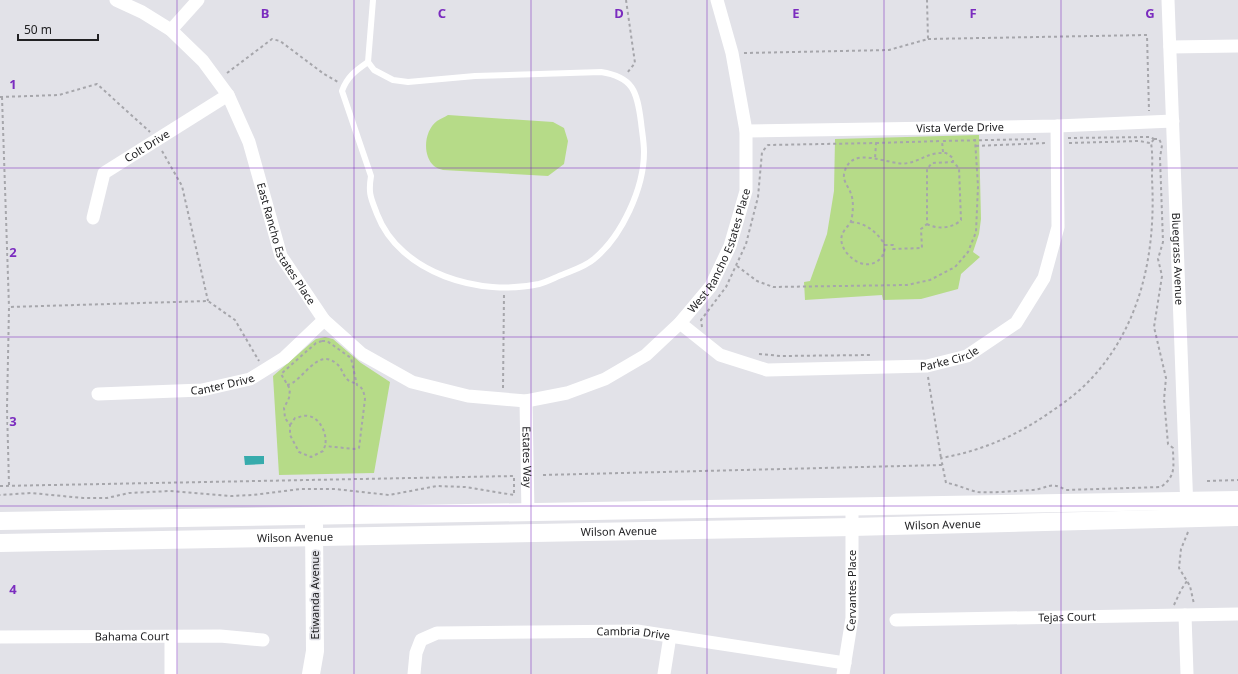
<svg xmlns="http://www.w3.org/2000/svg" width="1238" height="674" font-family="'Noto Sans',sans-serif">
	<rect width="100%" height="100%" fill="#e2e2e8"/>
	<g fill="#b6db88">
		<path d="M448 115 553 122 564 128 568 141 564 164 548 176 443 170C440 169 436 168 434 166 422 155 424 131 437 121 440 119 445 117 448 115Z"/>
		<path d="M979 135 981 219 979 234 973 252 980 257 961 274 958 289 921 299 883 300 882 295 805 300 804 282 810 281 827 234 834 191 835 139Z"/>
		<path d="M325 337 333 339 361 363 390 382 374 473 279 475 273 376 311 343 316 339Z"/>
	</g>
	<path fill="#37abac" d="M244 456H264V464L245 465Z"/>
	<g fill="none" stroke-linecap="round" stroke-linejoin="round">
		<g stroke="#a6a6ab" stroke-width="2" stroke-dasharray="3 3" stroke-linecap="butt">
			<path d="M626 0 635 63 627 73"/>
			<path d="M928 39 1147 35 1149 111"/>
			<path d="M744 53 889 50 928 39 927 0"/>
			<path d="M227 73 272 39 280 41 324 74 338 82"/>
			<path d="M0 97 59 95 97 84 150 132"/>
			<path d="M2 97 9 307"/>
			<path d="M1068 138 1150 137 1154 139"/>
			<path d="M1154 139H1159L1162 145 1160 158 1163 242 1158 259 1162 276 1154 327 1166 378 1164 399 1168 444 1173 448C1173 466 1177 475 1161 487L1066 490C1049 480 1046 490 1031 490 1014 491 995 493 978 492 967 490 957 484 946 483L941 458C981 451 1016 436 1049 413 1064 403 1079 392 1091 379 1142 324 1156 251 1152 179 1152 167 1153 155 1151 143Z"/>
			<path d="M876 143 942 141"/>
			<path d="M1069 143 1139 141 1150 143"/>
			<path d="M976 146 1047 143"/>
			<path d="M162 151 182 186 208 301"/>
			<path d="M943 152 942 141 1036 139"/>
			<path d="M851 222C866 223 877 232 885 245"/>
			<path d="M927 224C938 230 953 228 961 220L959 168 953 162 932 163 927 169V224L921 229 922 248 893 249V245H885C885 263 867 270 853 259 845 253 837 241 844 231 846 227 850 225 851 221 853 214 854 201 851 194 849 187 843 182 844 174 851 142 889 167 908 163 923 160 928 152 946 153L953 158V162"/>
			<path d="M737 266 757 281 773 287 907 285 930 280 955 267 968 252 976 232 978 186 975 139"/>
			<path d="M702 327 701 320 726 287 746 244 758 197 762 152 768 145 876 143 875 159"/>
			<path d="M322 341H327L351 358 357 385C363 387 364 393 365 399L359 448 354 449 325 446 323 451 311 457 299 452 290 435V425L285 418 284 408 289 398 290 389 281 374 316 343Z"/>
			<path d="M759 354 781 356 871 355"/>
			<path d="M928 377 941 458"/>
			<path d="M287 385C302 383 317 346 337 364 342 368 343 376 348 380 350 382 353 382 356 384"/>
			<path d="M503 388 504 294"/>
			<path d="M290 425 295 418C300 417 304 415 308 416 320 417 328 435 325 446"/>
			<path d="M543 475 942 465"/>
			<path d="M1207 481 1238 480"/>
			<path d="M9 485 7 408 9 307 208 301 235 320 259 361"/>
			<path d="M0 486 514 476V495L465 487 437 486 389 495 335 489H300L253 495 231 496 170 491 129 493 107 498H83L31 493 0 495"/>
			<path d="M1188 532 1181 549 1179 568 1190 586 1194 604"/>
			<path d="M1174 605 1181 590 1187 581"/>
		</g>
		<path stroke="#fff" stroke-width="6" d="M368 62C355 71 347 77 342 91L371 176C368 194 371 198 377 214 400 274 481 297 539 284 547 282 556 277 564 274 574 270 586 266 594 259 622 236 644 188 644 152 644 142 642 132 641 122 637 91 633 77 601 72L475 76 408 82 393 80 374 70 368 62 373 0"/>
		<g stroke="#fff" stroke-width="13">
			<path id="s1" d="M116 0 142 12 171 30 203 61 228 95 249 142 281 256 324 320 362 354 412 382 468 396 526 401 567 393 605 379 646 355 680 323 711 286 730 246 746 191V131L732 53 717 0"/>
			<path id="s2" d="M1168 0 1187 510"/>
			<path d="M171 30 198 0"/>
			<path d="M1170 47 1238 46"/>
			<path id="s3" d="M746 131 1057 126 1173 121"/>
			<path id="s4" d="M93 218 104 173 228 95"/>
			<path id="s5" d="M680 323 720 355 767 370 927 366 967 356 1016 323 1044 278 1058 227 1057 126"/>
			<path id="s6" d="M98 394 202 390 250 379 284 358 324 320"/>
			<path id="s7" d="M526 401 528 513"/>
			<path d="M1185 615 1187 674"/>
			<path id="s8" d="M896 620 1238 614"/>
			<path id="s9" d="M0 637 220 636 263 640"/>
			<path d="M171 637V674"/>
			<path id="s10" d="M414 674 416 653 421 640 437 633 637 631 845 663"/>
			<path d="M664 674 670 636"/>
			<path id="s11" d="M843 674 852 618V506"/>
		</g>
		<g stroke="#fff" stroke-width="18">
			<path d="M0 521 1238 500"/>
			<path id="s12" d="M0 543 852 527 1238 517"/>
			<path d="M311 674 315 651 314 525"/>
		</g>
	</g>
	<path fill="none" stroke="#7b2cbf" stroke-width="1" stroke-opacity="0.55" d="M177 0V674M354 0V674M531 0V674M707 0V674M884 0V674M1061 0V674M0 168H1238M0 337H1238M0 506H1238"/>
	<g text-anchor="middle" stroke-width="3.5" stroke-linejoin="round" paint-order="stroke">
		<g font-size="11" fill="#212123" stroke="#e2e2e8">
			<text dy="4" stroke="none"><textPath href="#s3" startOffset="214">Vista Verde Drive</textPath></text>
			<text dy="4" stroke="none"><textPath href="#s4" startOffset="97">Colt Drive</textPath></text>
			<text dy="4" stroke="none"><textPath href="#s1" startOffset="310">East Rancho Estates Place</textPath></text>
			<text dy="4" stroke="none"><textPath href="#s1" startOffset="881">West Rancho Estates Place</textPath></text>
			<text dy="4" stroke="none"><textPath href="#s2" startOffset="259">Bluegrass Avenue</textPath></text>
			<text dy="4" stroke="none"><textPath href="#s5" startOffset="284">Parke Circle</textPath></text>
			<text dy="4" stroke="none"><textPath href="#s6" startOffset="125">Canter Drive</textPath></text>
			<text dy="4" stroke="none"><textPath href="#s7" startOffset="56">Estates Way</textPath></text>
			<text dy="4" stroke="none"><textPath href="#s12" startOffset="943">Wilson Avenue</textPath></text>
			<text dy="4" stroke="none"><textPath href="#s12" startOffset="619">Wilson Avenue</textPath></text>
			<text dy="4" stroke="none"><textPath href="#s12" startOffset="295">Wilson Avenue</textPath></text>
			<text dy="4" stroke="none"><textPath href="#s11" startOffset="84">Cervantes Place</textPath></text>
			<text transform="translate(315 595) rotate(-90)" y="4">Etiwanda Avenue</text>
			<text dy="4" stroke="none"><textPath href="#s8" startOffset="171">Tejas Court</textPath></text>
			<text dy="4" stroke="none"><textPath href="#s10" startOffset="249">Cambria Drive</textPath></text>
			<text dy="4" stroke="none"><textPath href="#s9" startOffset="132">Bahama Court</textPath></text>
		</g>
	</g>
	<g font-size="13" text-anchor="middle" font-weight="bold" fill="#7b2cbf" stroke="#e2e2e8" stroke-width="3.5" stroke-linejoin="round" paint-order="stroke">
		<text x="265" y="18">B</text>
		<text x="442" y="18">C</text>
		<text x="619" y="18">D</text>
		<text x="796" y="18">E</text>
		<text x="973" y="18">F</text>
		<text x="1150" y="18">G</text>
		<text x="13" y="89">1</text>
		<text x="13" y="257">2</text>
		<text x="13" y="426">3</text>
		<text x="13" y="594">4</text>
	</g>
	<path d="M18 34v6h80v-6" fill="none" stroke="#212123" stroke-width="2"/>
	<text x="24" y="34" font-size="12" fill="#212123" stroke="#e2e2e8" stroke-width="3" paint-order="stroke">50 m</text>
</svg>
